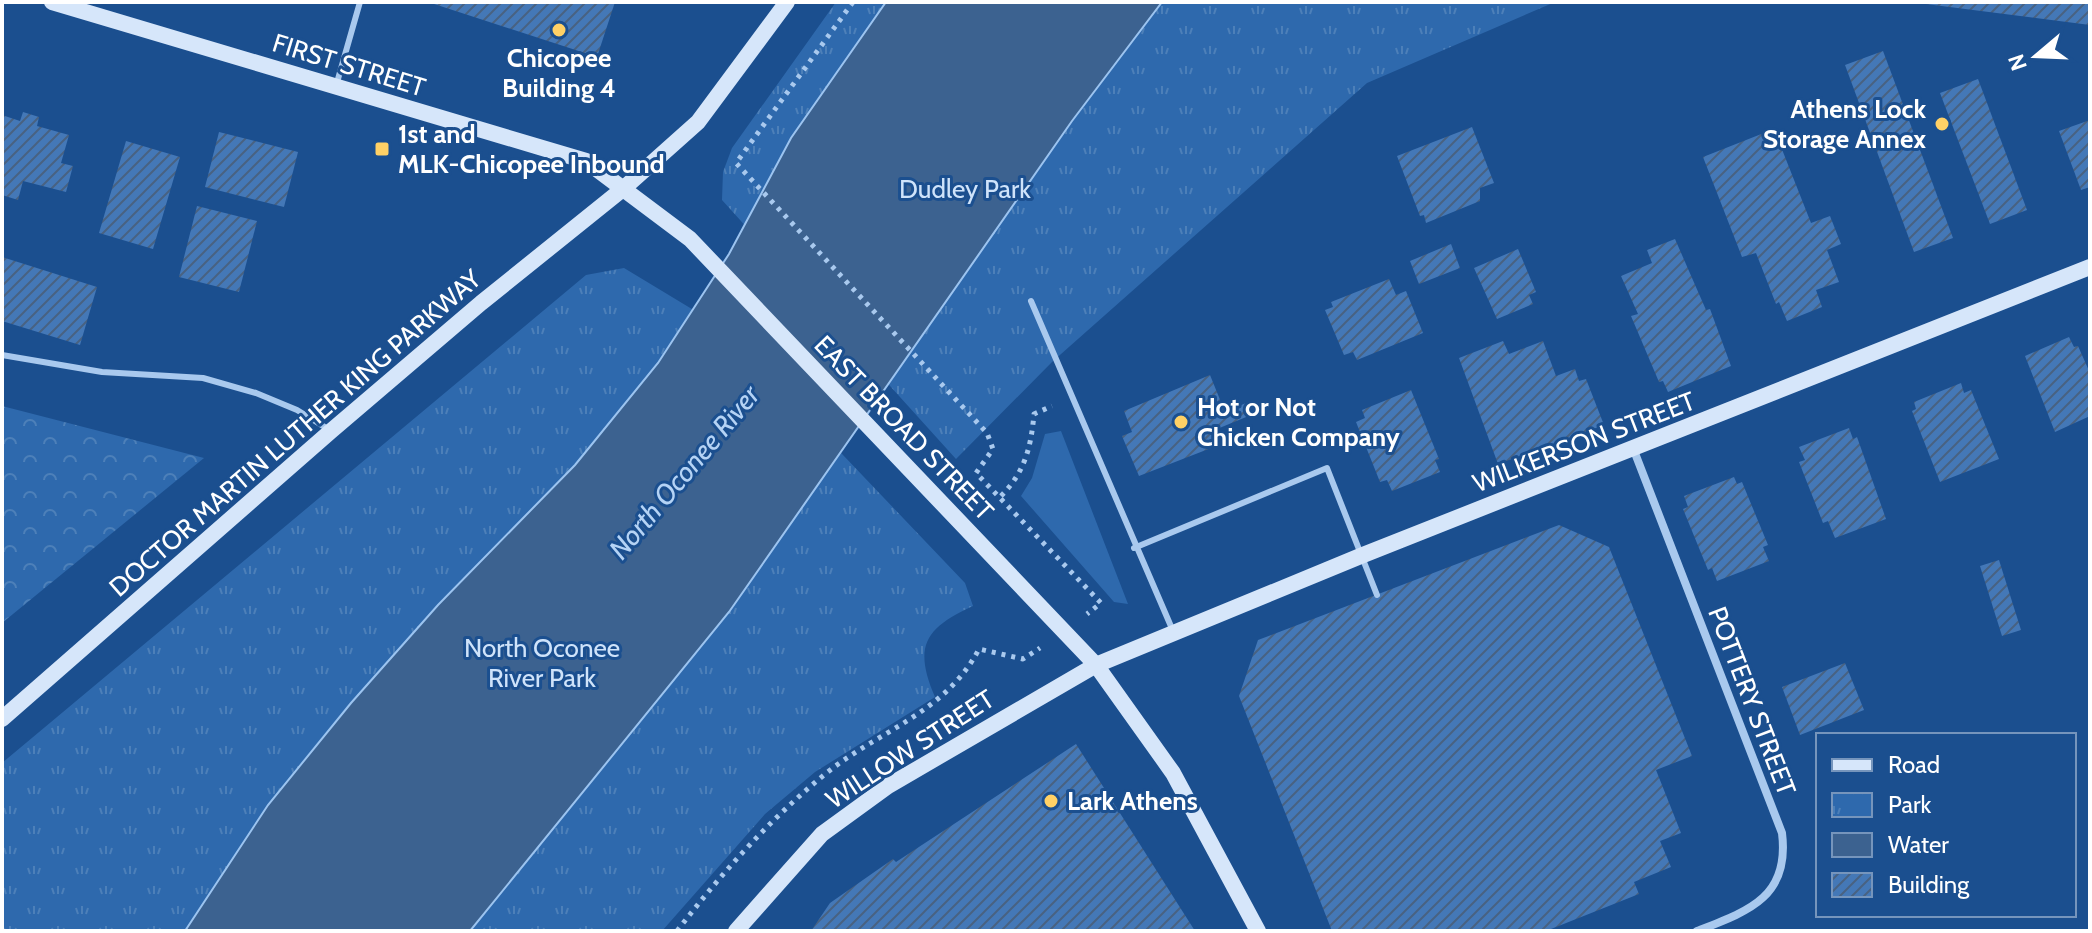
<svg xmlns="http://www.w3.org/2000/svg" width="2092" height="933" font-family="Cabin,sans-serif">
	<defs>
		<pattern id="forest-crowns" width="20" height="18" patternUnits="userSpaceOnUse" patternTransform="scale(2)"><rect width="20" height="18" fill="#2e69ad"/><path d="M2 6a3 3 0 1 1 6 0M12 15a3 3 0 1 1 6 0" fill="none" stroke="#4d80b9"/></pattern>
		<pattern id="park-tufts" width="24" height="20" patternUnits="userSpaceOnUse" patternTransform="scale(2)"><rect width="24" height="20" fill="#2e69ad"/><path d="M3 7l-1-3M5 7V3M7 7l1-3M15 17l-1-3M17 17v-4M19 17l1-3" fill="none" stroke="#4d80b9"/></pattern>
		<pattern id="building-hatch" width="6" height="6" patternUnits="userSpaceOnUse" patternTransform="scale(2)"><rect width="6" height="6" fill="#4478b7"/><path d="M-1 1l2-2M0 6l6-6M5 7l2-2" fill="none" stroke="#486282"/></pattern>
	</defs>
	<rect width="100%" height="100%" fill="#1b4f8f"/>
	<path fill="#2e69ad" d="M1061 431 1128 604 1114 602 1021 496 1032 478 1045 434Z"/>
	<path fill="url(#forest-crowns)" d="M2 406 204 458 2 623Z"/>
	<g fill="url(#park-tufts)">
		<path d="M836 2H1555L1367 83 1052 362 956 459 722 200 723 172 732 148Z"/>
		<path d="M624 268 720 326 965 583 973 606C925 628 913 646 935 697L815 772 765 814 662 931H2V763L586 275Z"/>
	</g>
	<path fill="#3c6290" stroke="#9cc4f0" stroke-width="2" d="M886 2H1162L1072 121 729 612 470 931H185L268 805 351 703 438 605 575 465 658 363 729 254 791 138Z"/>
	<g fill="url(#building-hatch)">
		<path d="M428 2H615L597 57Z"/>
		<path d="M1926 2H2090V25L1926 4Z"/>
		<path d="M1883 51 1953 238 1914 252 1845 65Z"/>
		<path d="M1978 79 2027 210 1990 224 1940 93Z"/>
		<path d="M23 112 39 117 37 126 69 135 61 163 73 166 66 192 23 181 18 200 2 195V115L20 121Z"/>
		<path d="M2090 120V187L2081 190 2059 131Z"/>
		<path d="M1472 127 1494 183 1480 188V201L1426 223 1424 215 1420 216 1397 156Z"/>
		<path d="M1774 129 1811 223 1830 216 1841 244 1827 250 1839 282 1816 290 1822 307 1787 321 1779 302 1776 304 1756 253 1742 257 1703 157Z"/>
		<path d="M219 132 298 152 284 207 205 187Z"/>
		<path d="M126 141 180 157 153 249 99 233Z"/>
		<path d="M197 206 257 221 239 292 179 277Z"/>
		<path d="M1675 239 1706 310 1710 309 1731 366 1668 392 1663 381 1659 382 1631 316 1638 314 1621 276 1652 263 1647 250Z"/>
		<path d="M1451 244 1460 268 1419 284 1410 261Z"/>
		<path d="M1518 249 1536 292 1529 295 1533 304 1497 319 1474 268Z"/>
		<path d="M2 257 97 287 80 345 2 321Z"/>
		<path d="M1389 279 1396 295 1406 291 1423 333 1357 360 1353 352 1344 355 1325 310 1333 307 1331 302Z"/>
		<path d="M2069 337 2074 347 2078 346 2090 373V416L2055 432 2025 356Z"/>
		<path d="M1503 341 1509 354 1543 341 1556 376 1575 369 1579 381 1586 379 1604 425 1498 464 1459 358Z"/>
		<path d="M1210 375 1225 412 1246 403 1251 415 1217 429 1224 443 1139 476 1122 436 1132 432 1124 411Z"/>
		<path d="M1961 383 1964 393 1971 390 1999 459 1940 482 1912 411 1916 409 1914 402Z"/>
		<path d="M1411 390 1439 459 1435 460 1440 472 1392 491 1387 480 1380 482 1356 422 1365 418 1362 410Z"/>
		<path d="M1849 428 1853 439 1857 437 1886 519 1835 538 1828 521 1823 523 1799 462 1805 460 1799 447Z"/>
		<path d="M1734 477 1737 484 1742 482 1768 545 1763 547 1769 561 1717 581 1712 568 1708 570 1683 509 1688 507 1684 496Z"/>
		<path d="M1559 525 1609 547 1692 756 1656 770 1681 833 1660 841 1671 867 1634 882 1639 894 1546 931H1332L1239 696 1258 640Z"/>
		<path d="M1999 560 2021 630 2002 636 1980 566Z"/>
		<path d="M1845 663 1864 710 1800 735 1782 687Z"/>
		<path d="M1076 744 1195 931H811L830 903 893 859 896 862Z"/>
	</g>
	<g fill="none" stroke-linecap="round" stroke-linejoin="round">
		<g stroke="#a9c9ee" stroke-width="5" stroke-dasharray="4 6" stroke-linecap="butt">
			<path d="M853 2 736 163 987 433 993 449 976 473 1101 603 1087 614"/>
			<path d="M1001 496C1025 472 1031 447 1034 414L1052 406"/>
			<path d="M677 931C721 874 768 821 824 775 877 731 945 714 979 649L1023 659 1040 648"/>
		</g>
		<g stroke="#a9c9ee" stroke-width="6">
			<path d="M336 86 360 2"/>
			<path d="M1031 301 1173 631"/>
			<path d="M2 355 102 372 203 378 256 393 297 410 328 429"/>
			<path d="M1134 548 1327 468 1377 595"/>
		</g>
		<path stroke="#a9c9ee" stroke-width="8" d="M1633 448 1782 833C1790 897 1749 911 1697 931"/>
		<g stroke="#d6e6fa" stroke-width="16">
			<path d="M52 2 586 161 690 239 1096 665 1173 773 1258 931"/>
			<path d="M2 719 331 431 481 303 624 188 698 122 787 2"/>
			<path d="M736 931 822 834 888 786 1096 665 1363 555 2090 267"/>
		</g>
	</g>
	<g fill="#ffd166" stroke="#1b4f8f" stroke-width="3">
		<circle cx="559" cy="30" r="8"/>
		<circle cx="1942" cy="124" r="8"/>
		<rect x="374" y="141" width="16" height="16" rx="4"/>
		<circle cx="1181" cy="422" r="8"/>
		<circle cx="1051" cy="801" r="8"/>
	</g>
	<g text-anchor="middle" stroke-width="6" stroke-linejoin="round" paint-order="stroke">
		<g font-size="26" font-weight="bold" fill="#fff" stroke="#1b4f8f" text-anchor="start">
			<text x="559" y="67" text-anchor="middle">Chicopee<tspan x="559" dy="30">Building 4</tspan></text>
			<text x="1926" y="118" text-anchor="end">Athens Lock<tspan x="1926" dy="30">Storage Annex</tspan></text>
			<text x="398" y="143">1st and<tspan x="398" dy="30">MLK-Chicopee Inbound</tspan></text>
			<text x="1197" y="416">Hot or Not<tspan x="1197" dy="30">Chicken Company</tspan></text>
			<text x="1067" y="810">Lark Athens</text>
		</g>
		<g font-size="26" fill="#fff" stroke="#1b4f8f">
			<text transform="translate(349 65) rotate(17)" y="9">FIRST STREET</text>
			<text transform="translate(904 428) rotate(46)" y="9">EAST BROAD STREET</text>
			<text transform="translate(295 433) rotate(-41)" y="9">DOCTOR MARTIN LUTHER KING PARKWAY</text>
			<text transform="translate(1584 442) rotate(-21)" y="9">WILKERSON STREET</text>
			<text transform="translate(1752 701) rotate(69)" y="9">POTTERY STREET</text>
			<text transform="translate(910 749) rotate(-33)" y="9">WILLOW STREET</text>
		</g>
		<g font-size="26" fill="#cfe3fa" stroke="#1b4f8f">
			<text x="965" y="198">Dudley Park</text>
			<text x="542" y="657">North Oconee<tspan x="542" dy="30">River Park</tspan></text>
		</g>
		<g font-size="28" font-style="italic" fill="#b5d3f5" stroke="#1b4f8f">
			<text transform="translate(684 472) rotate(-50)" y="10">North Oconee River</text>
		</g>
	</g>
	<rect width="2092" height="933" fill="none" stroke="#ffffff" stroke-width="8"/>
	<rect x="1816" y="733" width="260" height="184" fill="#1b4f8f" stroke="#7695bc" stroke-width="2"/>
	<rect x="1832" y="759" width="40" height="12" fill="#d6e6fa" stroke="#7695bc" stroke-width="2"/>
	<text x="1888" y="773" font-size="24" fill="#ffffff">Road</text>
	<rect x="1832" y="793" width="40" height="24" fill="url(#park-tufts)" stroke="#7695bc" stroke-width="2"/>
	<text x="1888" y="813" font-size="24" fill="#ffffff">Park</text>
	<rect x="1832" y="833" width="40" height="24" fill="#3c6290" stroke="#7695bc" stroke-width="2"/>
	<text x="1888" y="853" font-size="24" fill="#ffffff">Water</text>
	<rect x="1832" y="873" width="40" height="24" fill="url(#building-hatch)" stroke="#7695bc" stroke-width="2"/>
	<text x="1888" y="893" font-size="24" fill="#ffffff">Building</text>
	<g transform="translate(2036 56) rotate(251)" stroke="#1b4f8f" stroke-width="6" paint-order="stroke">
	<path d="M0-6L14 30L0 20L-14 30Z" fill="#ffffff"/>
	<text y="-12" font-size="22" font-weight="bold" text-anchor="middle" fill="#ffffff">N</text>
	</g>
</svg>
